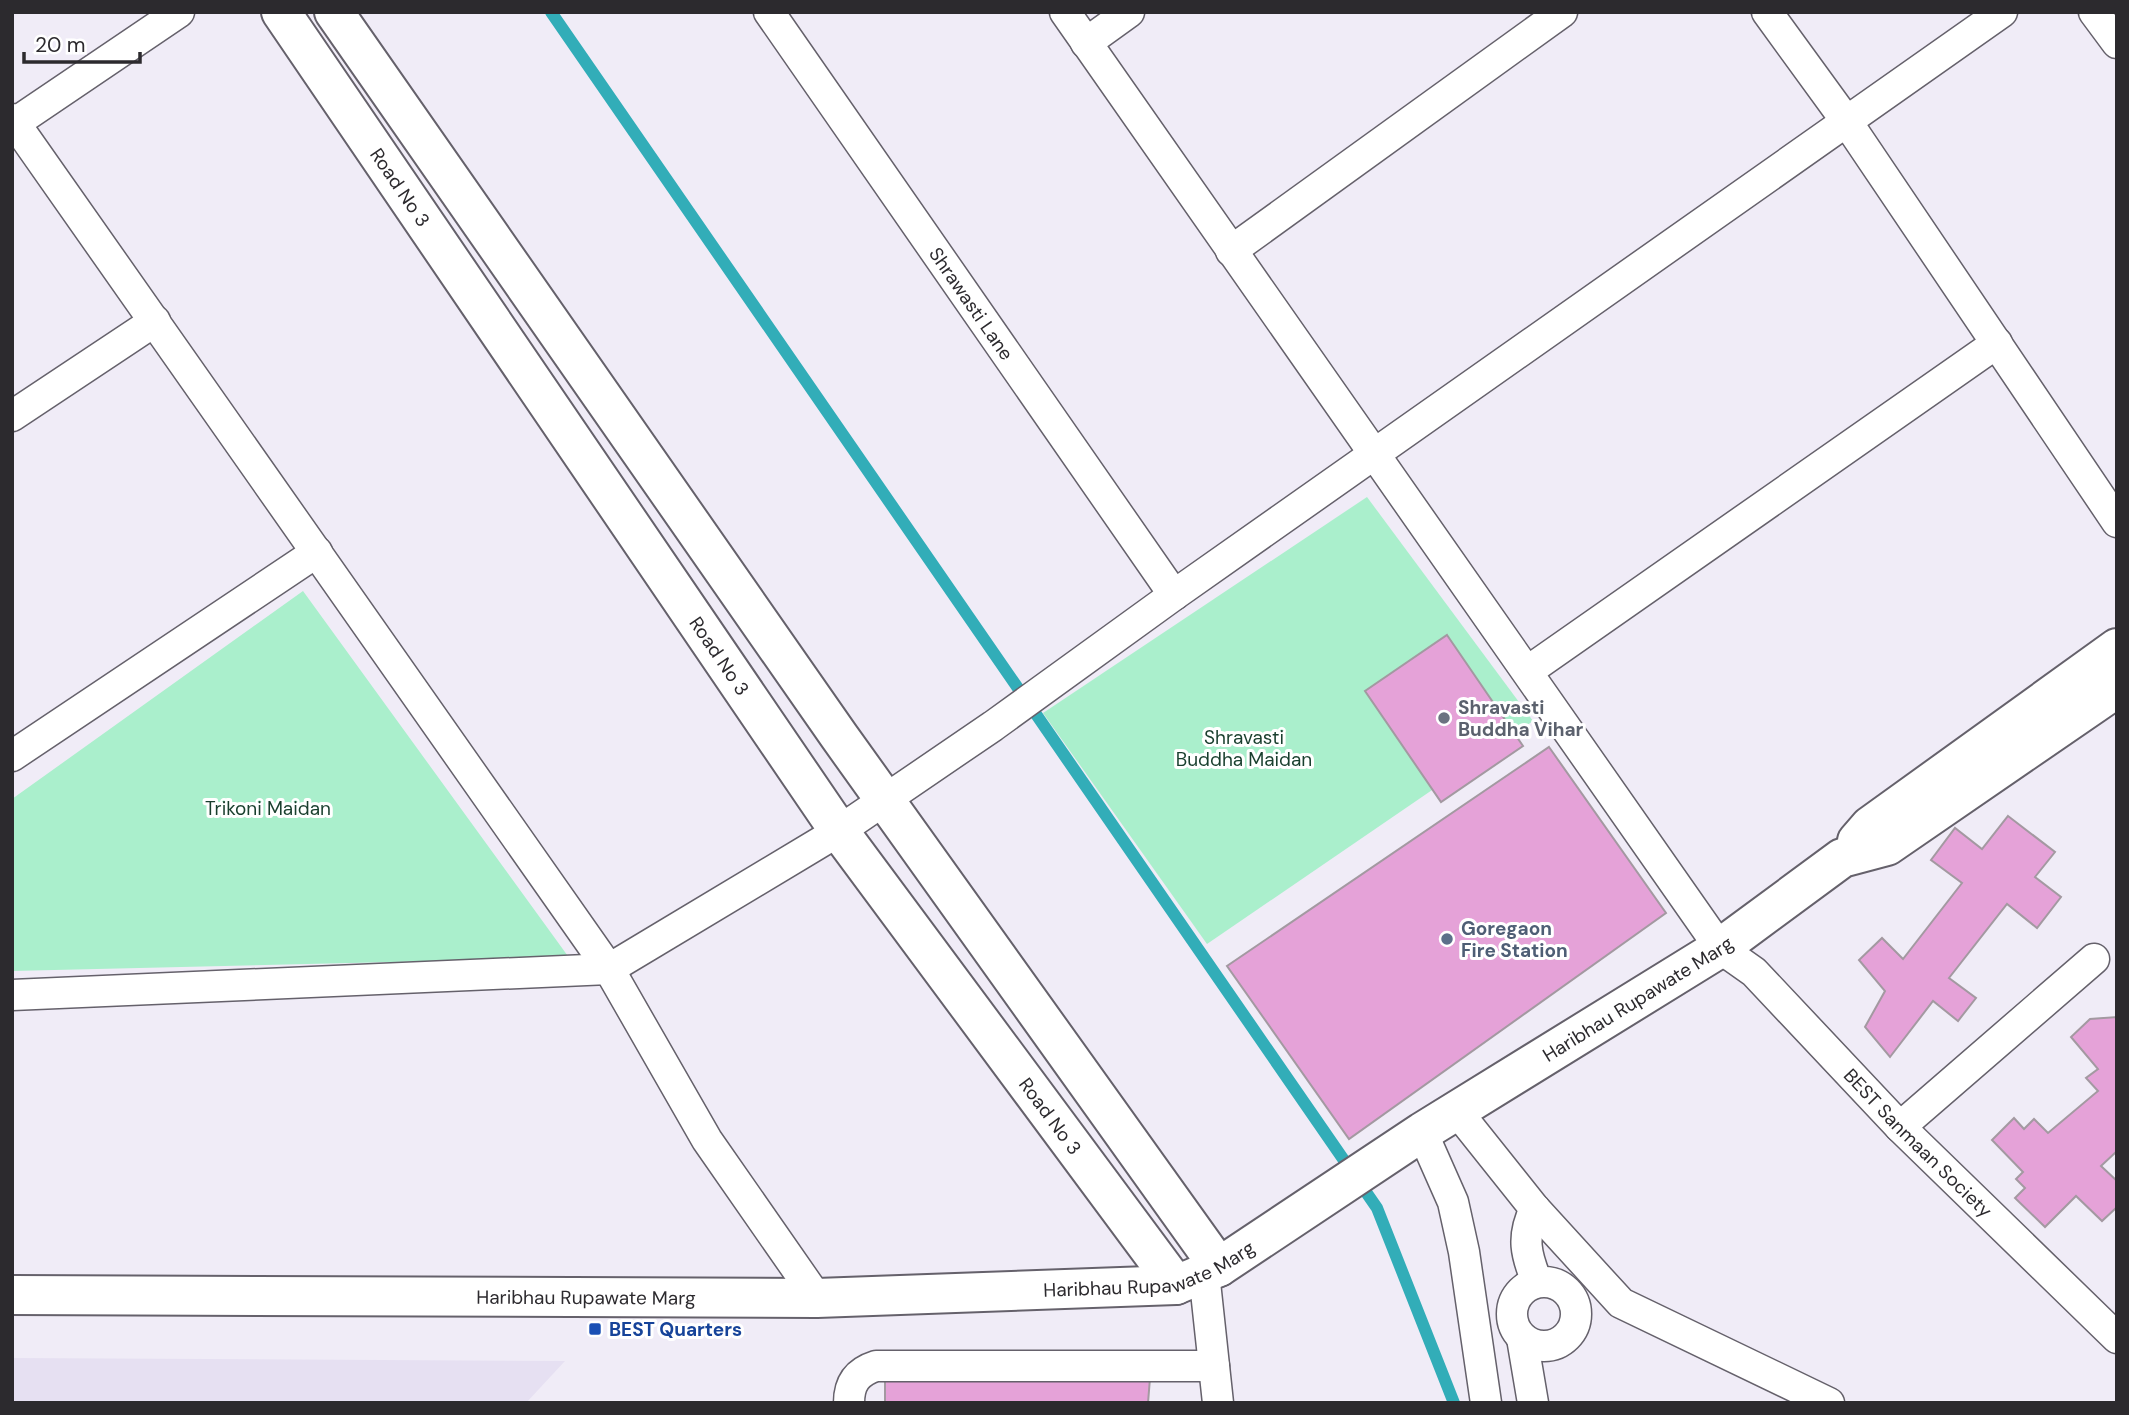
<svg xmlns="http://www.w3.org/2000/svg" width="2129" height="1415" font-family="'DM Sans',sans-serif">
	<rect width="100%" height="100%" fill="#f0ecf7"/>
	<path fill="#e6e0f2" d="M12 1358 565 1361 526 1403H12Z"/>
	<g fill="#aaefcc">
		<path d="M1367 497 1533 721 1207 944 1043 713Z"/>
		<path d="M303 591 578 970 517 959 12 971V799Z"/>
	</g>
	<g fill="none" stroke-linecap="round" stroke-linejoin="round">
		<path stroke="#32adb8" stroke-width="12" d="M551 12 1377 1208 1454 1403"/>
	</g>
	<g fill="#e5a2d8" stroke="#a399a1" stroke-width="2">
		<path d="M1447 635 1523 746 1441 802 1365 691Z"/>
		<path d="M1549 747 1666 913 1349 1139 1227 966Z"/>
		<path d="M2008 816 2055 852 2035 877 2061 897 2037 928 2007 904 1949 978 1976 998 1958 1021 1933 1001 1890 1057 1865 1027 1885 991 1859 960 1882 938 1903 959 1962 883 1931 860 1955 828 1982 849Z"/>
		<path d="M2117 1017V1151L2101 1166 2117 1181V1207L2102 1221 2076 1196 2045 1227 2015 1198 2025 1188 2016 1179 2023 1172 1992 1140 2014 1118 2024 1129 2034 1119 2048 1133 2098 1091 2086 1078 2098 1069 2071 1037 2090 1019Z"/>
		<path d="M885 1378H1150L1148 1403H885Z"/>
	</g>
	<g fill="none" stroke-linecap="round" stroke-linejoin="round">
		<defs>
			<g id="street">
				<path id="s1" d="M769 12 1174 595"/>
				<path id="s2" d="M1065 12 1720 948 1754 972 1900 1127 2117 1338"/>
				<path d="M1767 12 1847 122 2117 522"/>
				<path d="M2094 12 2117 43"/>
				<path d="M1086 43 1129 12"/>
				<path d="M12 119 609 969 707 1140 817 1298"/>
				<path d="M12 125 179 12"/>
				<path d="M1231 251 1562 12"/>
				<path d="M12 416 155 321"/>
				<path d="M1528 671 1997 343"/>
				<path d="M12 756 317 552"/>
				<path d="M12 995 609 969 839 831 993 726 1174 595 2002 12"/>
				<path d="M1456 1110 1535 1209 1621 1303 1829 1403"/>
				<path d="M1900 1127 2094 959"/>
				<path d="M1422 1132 1453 1202 1464 1252 1486 1403"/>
				<path d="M1535 1209C1521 1237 1526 1255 1537 1282"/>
				<path d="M1204 1273 1218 1403"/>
				<circle cx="1544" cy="1314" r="32"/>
				<path d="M1522 1338 1533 1403"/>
				<path d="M849 1403C849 1383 857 1372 876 1366H1214"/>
			</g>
			<g id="secondary">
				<path id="s3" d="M281 12 839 831 1176 1285"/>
				<path d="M334 12 839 736 1219 1267"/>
				<path d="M1857 841 1870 826 2117 648"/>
				<path id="s4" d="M12 1295 817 1298 1176 1285 1219 1267 1422 1132 1720 948 1842 858 1887 846 2117 688"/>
			</g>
		</defs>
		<use href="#street" stroke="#65616b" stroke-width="33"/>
		<use href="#secondary" stroke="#65616b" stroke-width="42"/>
		<use href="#street" stroke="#fff" stroke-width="30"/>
		<use href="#secondary" stroke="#fff" stroke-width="38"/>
	</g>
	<circle fill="#6b7280" stroke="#fff" stroke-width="2.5" cx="1444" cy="718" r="7"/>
	<circle fill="#5c6f8a" stroke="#fff" stroke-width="2.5" cx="1447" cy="939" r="7"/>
	<rect fill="#1a4fb4" stroke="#fff" stroke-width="2.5" x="588" y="1322" width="14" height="14" rx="3.5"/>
	<g text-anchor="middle" stroke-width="6" stroke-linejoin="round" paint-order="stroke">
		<g font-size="19" fill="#2c2a2e" stroke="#fff">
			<text dy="7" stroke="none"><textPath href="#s3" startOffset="212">Road No 3</textPath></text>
			<text dy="7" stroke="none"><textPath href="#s1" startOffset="355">Shrawasti Lane</textPath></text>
			<text dy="7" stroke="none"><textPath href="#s3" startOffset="779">Road No 3</textPath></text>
			<text dy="7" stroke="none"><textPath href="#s4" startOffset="1708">Haribhau Rupawate Marg</textPath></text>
			<text dy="7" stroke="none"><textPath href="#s3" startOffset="1346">Road No 3</textPath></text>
			<text dy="7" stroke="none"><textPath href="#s2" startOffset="1421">BEST Sanmaan Society</textPath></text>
			<text dy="7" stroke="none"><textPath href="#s4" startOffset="1141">Haribhau Rupawate Marg</textPath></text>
			<text dy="7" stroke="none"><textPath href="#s4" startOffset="574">Haribhau Rupawate Marg</textPath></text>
		</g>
		<g font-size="19" font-weight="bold" fill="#5b616d" stroke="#fff" text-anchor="start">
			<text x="1458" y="714">Shravasti<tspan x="1458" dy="22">Buddha Vihar</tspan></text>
		</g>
		<g font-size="19" fill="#193f2e" stroke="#fff">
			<text x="1244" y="744">Shravasti<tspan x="1244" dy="22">Buddha Maidan</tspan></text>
			<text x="268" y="815">Trikoni Maidan</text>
		</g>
		<g font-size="19" font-weight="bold" fill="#4e5e75" stroke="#fff" text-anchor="start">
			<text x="1461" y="935">Goregaon<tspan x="1461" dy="22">Fire Station</tspan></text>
		</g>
		<g font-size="19" font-weight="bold" fill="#164399" stroke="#fff" text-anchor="start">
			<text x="609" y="1336">BEST Quarters</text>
		</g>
	</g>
	<rect width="2129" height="1415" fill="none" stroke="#2c2a2e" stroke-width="28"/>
	<path d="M24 52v10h116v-10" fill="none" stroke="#2c2a2e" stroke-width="3.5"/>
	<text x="35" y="52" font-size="21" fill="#2c2a2e" stroke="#ffffff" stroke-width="5" paint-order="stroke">20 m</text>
</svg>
